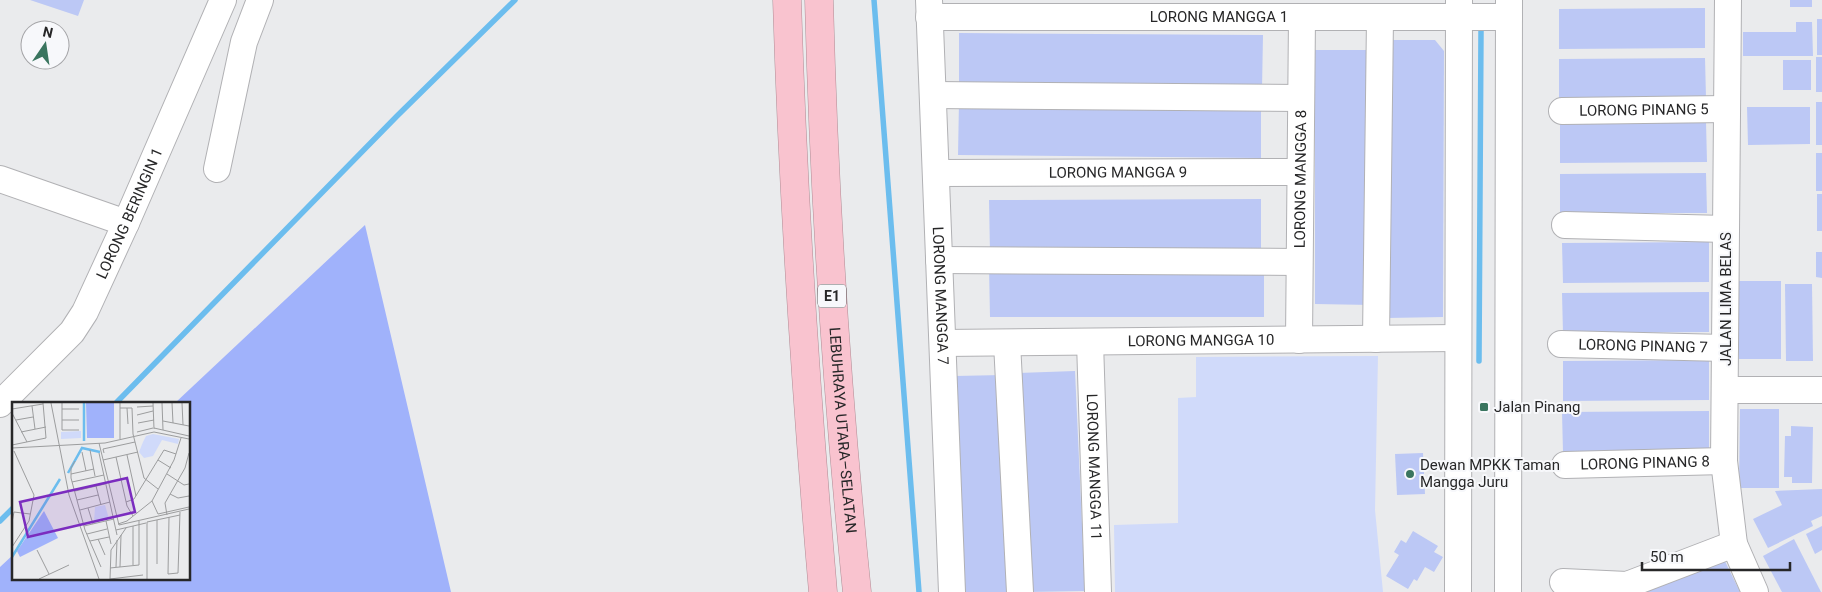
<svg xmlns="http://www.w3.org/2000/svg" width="1822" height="592" font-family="Roboto,sans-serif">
	<rect width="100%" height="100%" fill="#eaebed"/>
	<path fill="#d0dafa" d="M1378 356 1375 510 1383 592H1115L1114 525 1178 523V398L1196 397V357Z"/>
	<path fill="#a0b2fb" d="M365 225 451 592H0V567L14 554V578H189V403H175Z"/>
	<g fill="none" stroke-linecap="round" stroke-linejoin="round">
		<g stroke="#6cbdee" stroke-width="5.5">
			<path d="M874 0 919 592"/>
			<path d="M1479 361 1481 31"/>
			<path d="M116 403 397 116 515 0"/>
			<path d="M0 521 14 507"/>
		</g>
	</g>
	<g fill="#bcc8f5">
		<path d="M30 0H84L78 16Z"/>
		<rect x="1790" y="0" width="22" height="7"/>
		<path d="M1705 8V48L1559 49V9Z"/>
		<rect x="1817" y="19" width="5" height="36"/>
		<path d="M1796 22H1812L1813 56H1743V32H1796Z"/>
		<path d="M959 33 1263 35 1262 89 959 87Z"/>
		<path d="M1388 40H1435L1444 51 1443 317 1387 318Z"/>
		<path d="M1315 50H1373L1372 305 1315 304Z"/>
		<rect x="1816" y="57" width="6" height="35"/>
		<path d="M1705 58 1706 98 1559 99V59Z"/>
		<rect x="1783" y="60" width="28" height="30"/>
		<path d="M959 102 1261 105V158L958 155Z"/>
		<rect x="1816" y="102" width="6" height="43"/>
		<path d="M1747 107H1810V144L1748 145Z"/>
		<path d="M1706 122 1707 162 1560 163V123Z"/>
		<rect x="1816" y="153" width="6" height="38"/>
		<path d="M1706 173 1707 213H1560V174Z"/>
		<rect x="1817" y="194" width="5" height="37"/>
		<path d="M1261 199V252L990 253 989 200Z"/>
		<path d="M1709 242V282L1563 283 1562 243Z"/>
		<path d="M1816 252H1822V278L1816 277Z"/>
		<path d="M989 266H1264V317H990Z"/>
		<rect x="1739" y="281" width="42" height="78"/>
		<path d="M1785 284H1812L1813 361H1786Z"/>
		<path d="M1709 292V332L1563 333 1562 293Z"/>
		<path d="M1709 360V400L1563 401V361Z"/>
		<path d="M1075 371 1085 591 1028 592 1018 373Z"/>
		<path d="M1003 375 1013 592H964L955 376Z"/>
		<path d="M1740 409H1779V488H1739Z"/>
		<path d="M1709 411V451L1563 452 1562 412Z"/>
		<path d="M1791 426 1813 427 1812 483H1792V477H1784L1785 436H1791Z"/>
		<path d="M1423 453 1425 494 1397 495 1395 454Z"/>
		<path d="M1822 489V516L1811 521 1813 526 1768 548 1753 519 1782 505 1775 491Z"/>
		<path d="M1822 526V550L1815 554 1806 534Z"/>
		<path d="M1413 531 1438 546 1434 552 1443 557 1434 572 1425 567 1417 581 1414 579 1408 589 1386 576 1399 555 1394 552 1401 540 1406 543Z"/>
		<path d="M1794 539 1821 592H1782L1763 556Z"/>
		<path d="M1722 555 1740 592H1646Z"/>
	</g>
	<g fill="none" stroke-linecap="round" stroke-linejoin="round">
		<defs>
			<g id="minor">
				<path id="s1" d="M929 0 952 592"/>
				<path d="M1728 0 1724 461 1734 544 1755 592"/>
				<path id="s2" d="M929 17H1509"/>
				<path d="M933 95 1301 98"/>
				<path id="s3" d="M1562 111 1727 109"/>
				<path d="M217 169 244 42 260 0"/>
				<path id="s4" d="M936 173 1300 172"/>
				<path d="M0 179 126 223"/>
				<path d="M1565 225 1726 229"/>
				<path d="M939 260 1299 262"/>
				<path d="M1376 339 1380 18"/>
				<path id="s5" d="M1299 340 1302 17"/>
				<path id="s6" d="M1090 342 1098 592"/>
				<path id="s7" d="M943 343 1458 338"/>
				<path d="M1007 343 1020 592"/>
				<path id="s8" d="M1561 344 1725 348"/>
				<path d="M1725 390H1822"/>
				<path id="s9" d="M0 404 72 332 85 312 126 223 223 0"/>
				<path id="s10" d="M1565 465 1724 461"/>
				<path d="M1563 582 1627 585 1734 544"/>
				<path d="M1458 592 1459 0"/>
				<path d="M1508 592 1509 0"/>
			</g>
			<g id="highway">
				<path d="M787 0C793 198 806 395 823 592"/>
				<path id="s11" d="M819 0C824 198 837 395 857 592"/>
			</g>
		</defs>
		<use href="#minor" stroke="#b1b1b4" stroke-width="28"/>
		<use href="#highway" stroke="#b08c95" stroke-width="29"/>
		<use href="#minor" stroke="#fff" stroke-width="26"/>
		<use href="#highway" stroke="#f9c3cf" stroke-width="28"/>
	</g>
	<g fill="#3a755f" stroke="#f7f8fb" stroke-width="2">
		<rect x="1479" y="402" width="10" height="10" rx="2.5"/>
		<circle cx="1410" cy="474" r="5"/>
	</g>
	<g text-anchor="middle" stroke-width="4" stroke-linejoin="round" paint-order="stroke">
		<rect fill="#f7f8fb" stroke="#656667" stroke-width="1" x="818" y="284.5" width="28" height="23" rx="4"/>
		<g font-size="14" font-weight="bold" fill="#272728">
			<text x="832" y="301">E1</text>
		</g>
		<g font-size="15" fill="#272728" stroke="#f7f8fb">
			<text dy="5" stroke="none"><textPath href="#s2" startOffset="290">LORONG MANGGA 1</textPath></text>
			<text dy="5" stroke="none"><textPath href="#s3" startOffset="82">LORONG PINANG 5</textPath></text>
			<text dy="5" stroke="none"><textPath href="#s4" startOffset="182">LORONG MANGGA 9</textPath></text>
			<text dy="5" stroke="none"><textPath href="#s5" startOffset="161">LORONG MANGGA 8</textPath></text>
			<text dy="5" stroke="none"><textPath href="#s9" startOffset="234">LORONG BERINGIN 1</textPath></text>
			<text dy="5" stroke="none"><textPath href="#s1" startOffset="296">LORONG MANGGA 7</textPath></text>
			<text transform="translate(1726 299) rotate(-90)" y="5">JALAN LIMA BELAS</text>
			<text dy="5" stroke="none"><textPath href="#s7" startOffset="258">LORONG MANGGA 10</textPath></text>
			<text dy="5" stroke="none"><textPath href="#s8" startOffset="82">LORONG PINANG 7</textPath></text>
			<text dy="5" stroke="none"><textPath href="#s11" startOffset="431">LEBUHRAYA UTARA–SELATAN</textPath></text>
			<text dy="5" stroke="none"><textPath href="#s10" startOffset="80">LORONG PINANG 8</textPath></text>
			<text dy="5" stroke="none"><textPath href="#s6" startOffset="125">LORONG MANGGA 11</textPath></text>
		</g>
		<g font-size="15" fill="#272728" stroke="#f7f8fb" text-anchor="start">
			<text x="1494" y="412">Jalan Pinang</text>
			<text x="1420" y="470">Dewan MPKK Taman<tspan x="1420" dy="17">Mangga Juru</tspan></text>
		</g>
	</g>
	<g transform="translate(12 402)">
		<rect width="178" height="178" fill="#eaebed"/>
		<path d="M69 29V36L49 37V30ZM141 32 167 37 166 42 150 38 141 54 132 56 127 50 131 40 134 34ZM93 103 97 117 82 121 83 105Z" fill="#d0dafa"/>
		<path d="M74 1H102V36H75ZM32 109 46 136 8 155 5 149Z" fill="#a0b2fb"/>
		<path fill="none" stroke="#6cbdee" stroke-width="2.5" d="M72 1V39M56 71 70 46 88 50M0 155 48 77"/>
		<path fill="none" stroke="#9c9d9e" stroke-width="1" d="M39 1 57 93 87 177M50 1V28H67M108 1V37M141 1 142 27M150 1 151 28M160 1 161 21M170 1 171 23M20 4 23 27M125 5 141 4M108 6H120L121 32 132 76 146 87M115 6 116 22M0 7 31 2M50 7H67M0 11 15 40M125 13 141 9M4 18 21 15M50 18H67M151 19 177 24M126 21 142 18M142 26 177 34M9 30 34 25M125 30 141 26M87 41 107 123 177 107M0 43 34 36 31 1M0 46 93 41 142 30 177 37M78 48 83 74M70 50 74 69M87 51 105 133M92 51 91 47 123 40M115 53 124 94M104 55 115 104 121 114M91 58 126 50M146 58 159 66M63 59 59 66V76L73 128 89 165M59 72 82 67M155 72 172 83 177 82M60 80 92 73M84 84 89 103M63 89 93 82M158 92 166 96 177 94M65 98 86 93M140 99 146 112 177 105M114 100 122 97 152 48 164 52M76 106 81 122M68 108 98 100M155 113 153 101 173 66 177 51M157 115 156 172 166 171 168 110M94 119 99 142M0 120 2 110 18 112M106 122 115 119 140 99 162 58 169 36M72 124 102 117M114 126 99 148 98 177 131 173M104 128 134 121M75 132 95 127M86 137 93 153M78 139 97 135M0 145 17 119 22 93 2 49M25 148 37 172M145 162V118M121 163V124M104 165 105 138M108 165 109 133M98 166 127 163V119M27 177 57 163M135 177V120L168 113"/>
		<path fill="#7b2cbf" fill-opacity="0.15" stroke="#7b2cbf" stroke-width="2.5" d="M115 76 123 110 16 135 8 100Z"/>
		<rect width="178" height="178" fill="none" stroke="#272728" stroke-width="2.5"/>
	</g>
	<g transform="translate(45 45) rotate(13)"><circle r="24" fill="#f7f8fb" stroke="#a4a4a7"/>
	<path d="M0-4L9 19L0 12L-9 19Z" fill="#3a755f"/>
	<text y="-8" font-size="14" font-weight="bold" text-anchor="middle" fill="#272728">N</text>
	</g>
	<path d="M1642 562v8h148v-8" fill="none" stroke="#272728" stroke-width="2.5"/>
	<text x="1650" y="562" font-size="15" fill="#272728" stroke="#f7f8fb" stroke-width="4" paint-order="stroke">50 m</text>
</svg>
